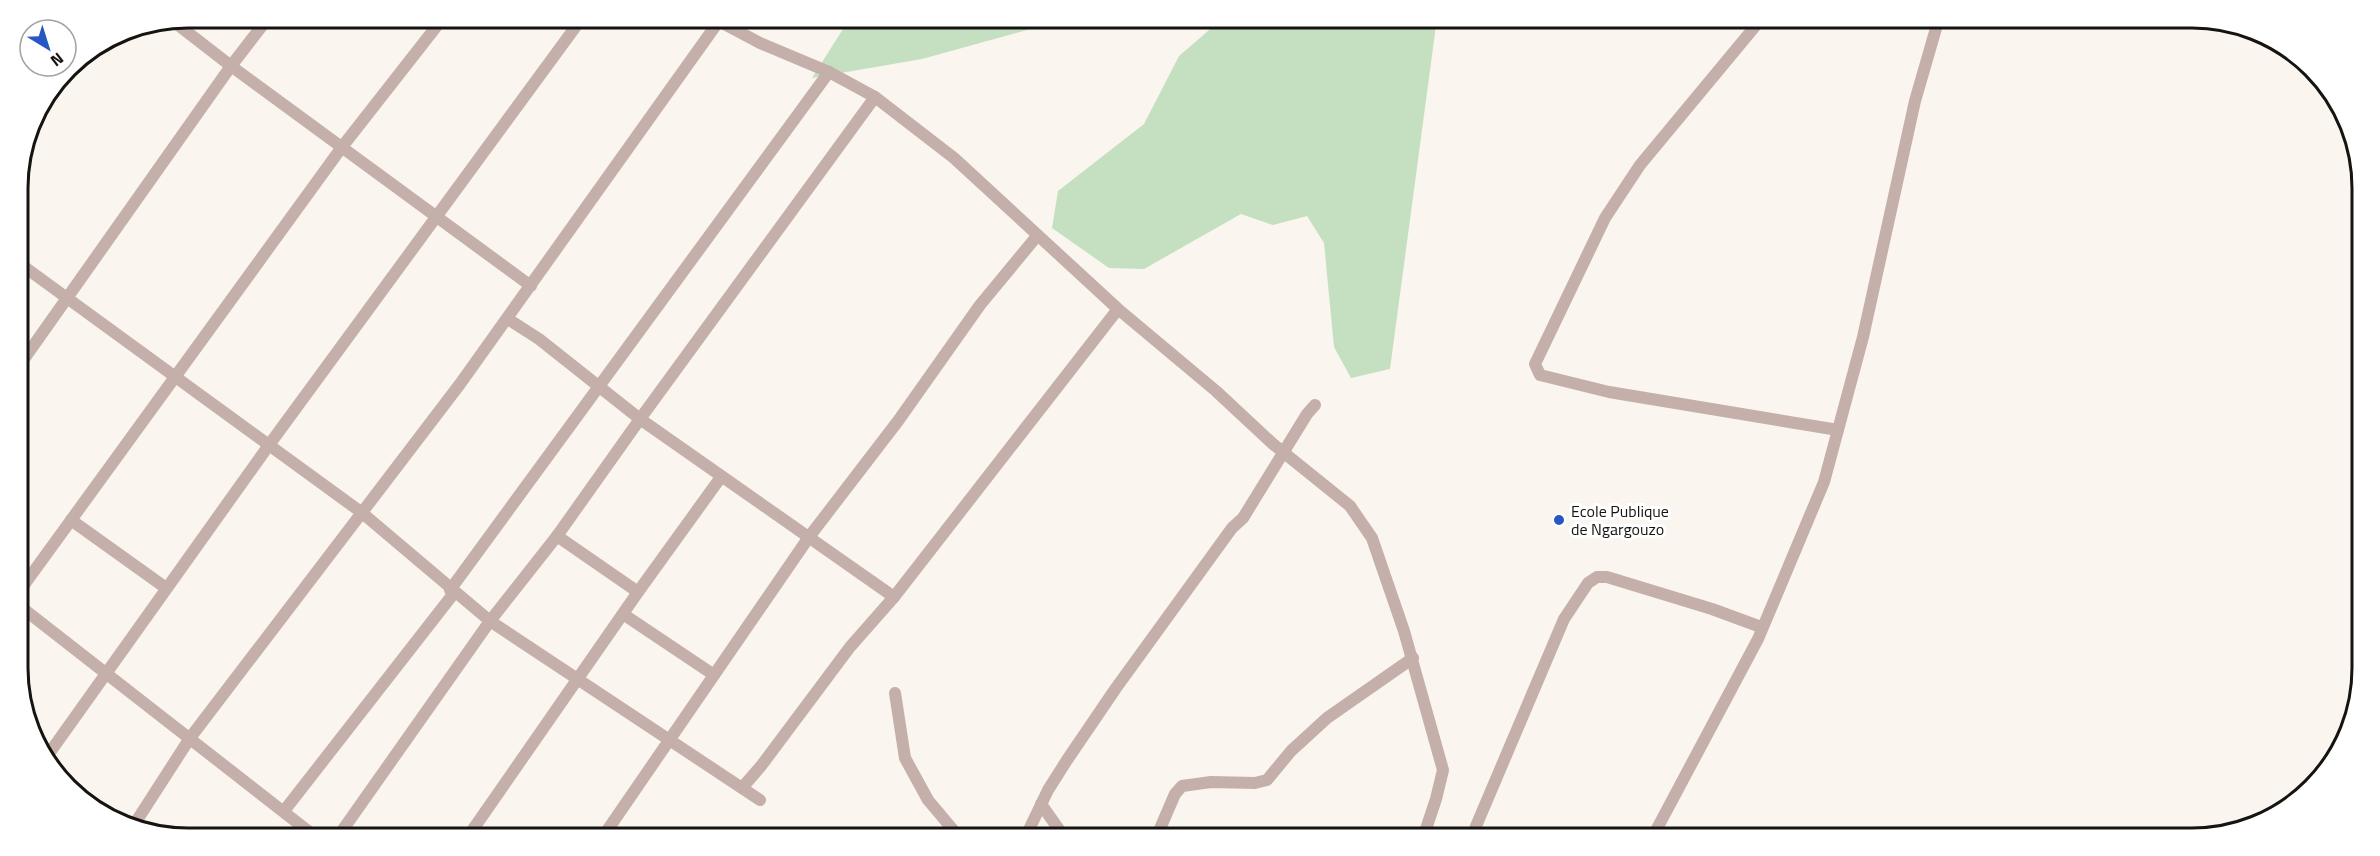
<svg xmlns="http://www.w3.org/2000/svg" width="2380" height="856" font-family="'Titillium Web',sans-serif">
	<rect width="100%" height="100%" fill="#faf5ee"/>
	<g fill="#c5e0c0">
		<path d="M850 18H1070L922 59 812 78Z"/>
		<path d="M1223 18H1437L1390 369 1351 378 1334 347 1324 243 1307 216 1273 225 1241 214 1144 269 1109 268 1052 228 1058 191 1144 124 1179 56Z"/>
	</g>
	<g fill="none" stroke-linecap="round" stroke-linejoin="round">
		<g stroke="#c5afab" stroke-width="12">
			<path d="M713 18 760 43 829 72 875 97 954 158 1118 309 1216 391 1273 444 1350 506 1372 538 1404 631 1443 770 1436 799 1423 838"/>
			<path d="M1762 18 1640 165 1605 218 1535 364 1540 375 1609 392 1838 430"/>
			<path d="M173 21 231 66 531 286"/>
			<path d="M19 263 361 512 490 621 760 800"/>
			<path d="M508 319 539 339 640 419 894 597"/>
			<path d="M19 366 231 66 268 18"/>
			<path d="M71 520 166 588"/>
			<path d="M557 536 638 592"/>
			<path d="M21 589 342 147 443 18"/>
			<path d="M450 590 829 72"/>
			<path d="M21 607 317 838"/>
			<path d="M623 614 714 675"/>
			<path d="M895 693 905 758 928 800 960 838"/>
			<path d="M48 755 269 445 582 18"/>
			<path d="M742 788 761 766 850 647 894 597 1118 309"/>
			<path d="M1041 804 1065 838"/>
			<path d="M284 811 454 593"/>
			<path d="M132 828 190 738 460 384 721 18"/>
			<path d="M337 838 490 621 557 536 640 419 875 97"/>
			<path d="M467 838 638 592 721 477"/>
			<path d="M602 838 809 537 898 421 980 305 1037 236"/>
			<path d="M1025 838 1048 790 1067 760 1116 688 1232 528 1243 518 1307 414 1315 405"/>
			<path d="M1156 838 1175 794 1182 786 1211 782 1255 783 1267 780 1291 751 1327 718 1413 658"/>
			<path d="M1471 838 1564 619 1588 583 1597 577H1607L1712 609 1761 627"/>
			<path d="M1652 838 1758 639 1824 482 1863 337 1915 101 1939 18"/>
		</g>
	</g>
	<circle fill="#2757c5" stroke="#fff" stroke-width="2" cx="1559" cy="520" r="6"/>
	<g text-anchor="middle" stroke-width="6" stroke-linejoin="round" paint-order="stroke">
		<g font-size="16" fill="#151411" stroke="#fff" text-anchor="start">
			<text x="1571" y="517">Ecole Publique<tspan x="1571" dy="18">de Ngargouzo</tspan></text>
		</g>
	</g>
	<path d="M0 0H2380V856H0ZM188 28H2192A160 160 0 0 1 2352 188V668A160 160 0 0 1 2192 828H188A160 160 0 0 1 28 668V188A160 160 0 0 1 188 28Z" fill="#fff" fill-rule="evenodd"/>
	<path fill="none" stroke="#151411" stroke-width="3" d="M188 28H2192A160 160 0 0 1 2352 188V668A160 160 0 0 1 2192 828H188A160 160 0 0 1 28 668V188A160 160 0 0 1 188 28Z"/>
	<g transform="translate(48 48) rotate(142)"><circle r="28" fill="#ffffff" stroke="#a1a1a0" stroke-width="1.5"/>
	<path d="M0-4.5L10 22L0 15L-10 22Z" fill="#2757c5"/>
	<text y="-9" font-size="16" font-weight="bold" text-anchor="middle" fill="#151411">N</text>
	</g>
</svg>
